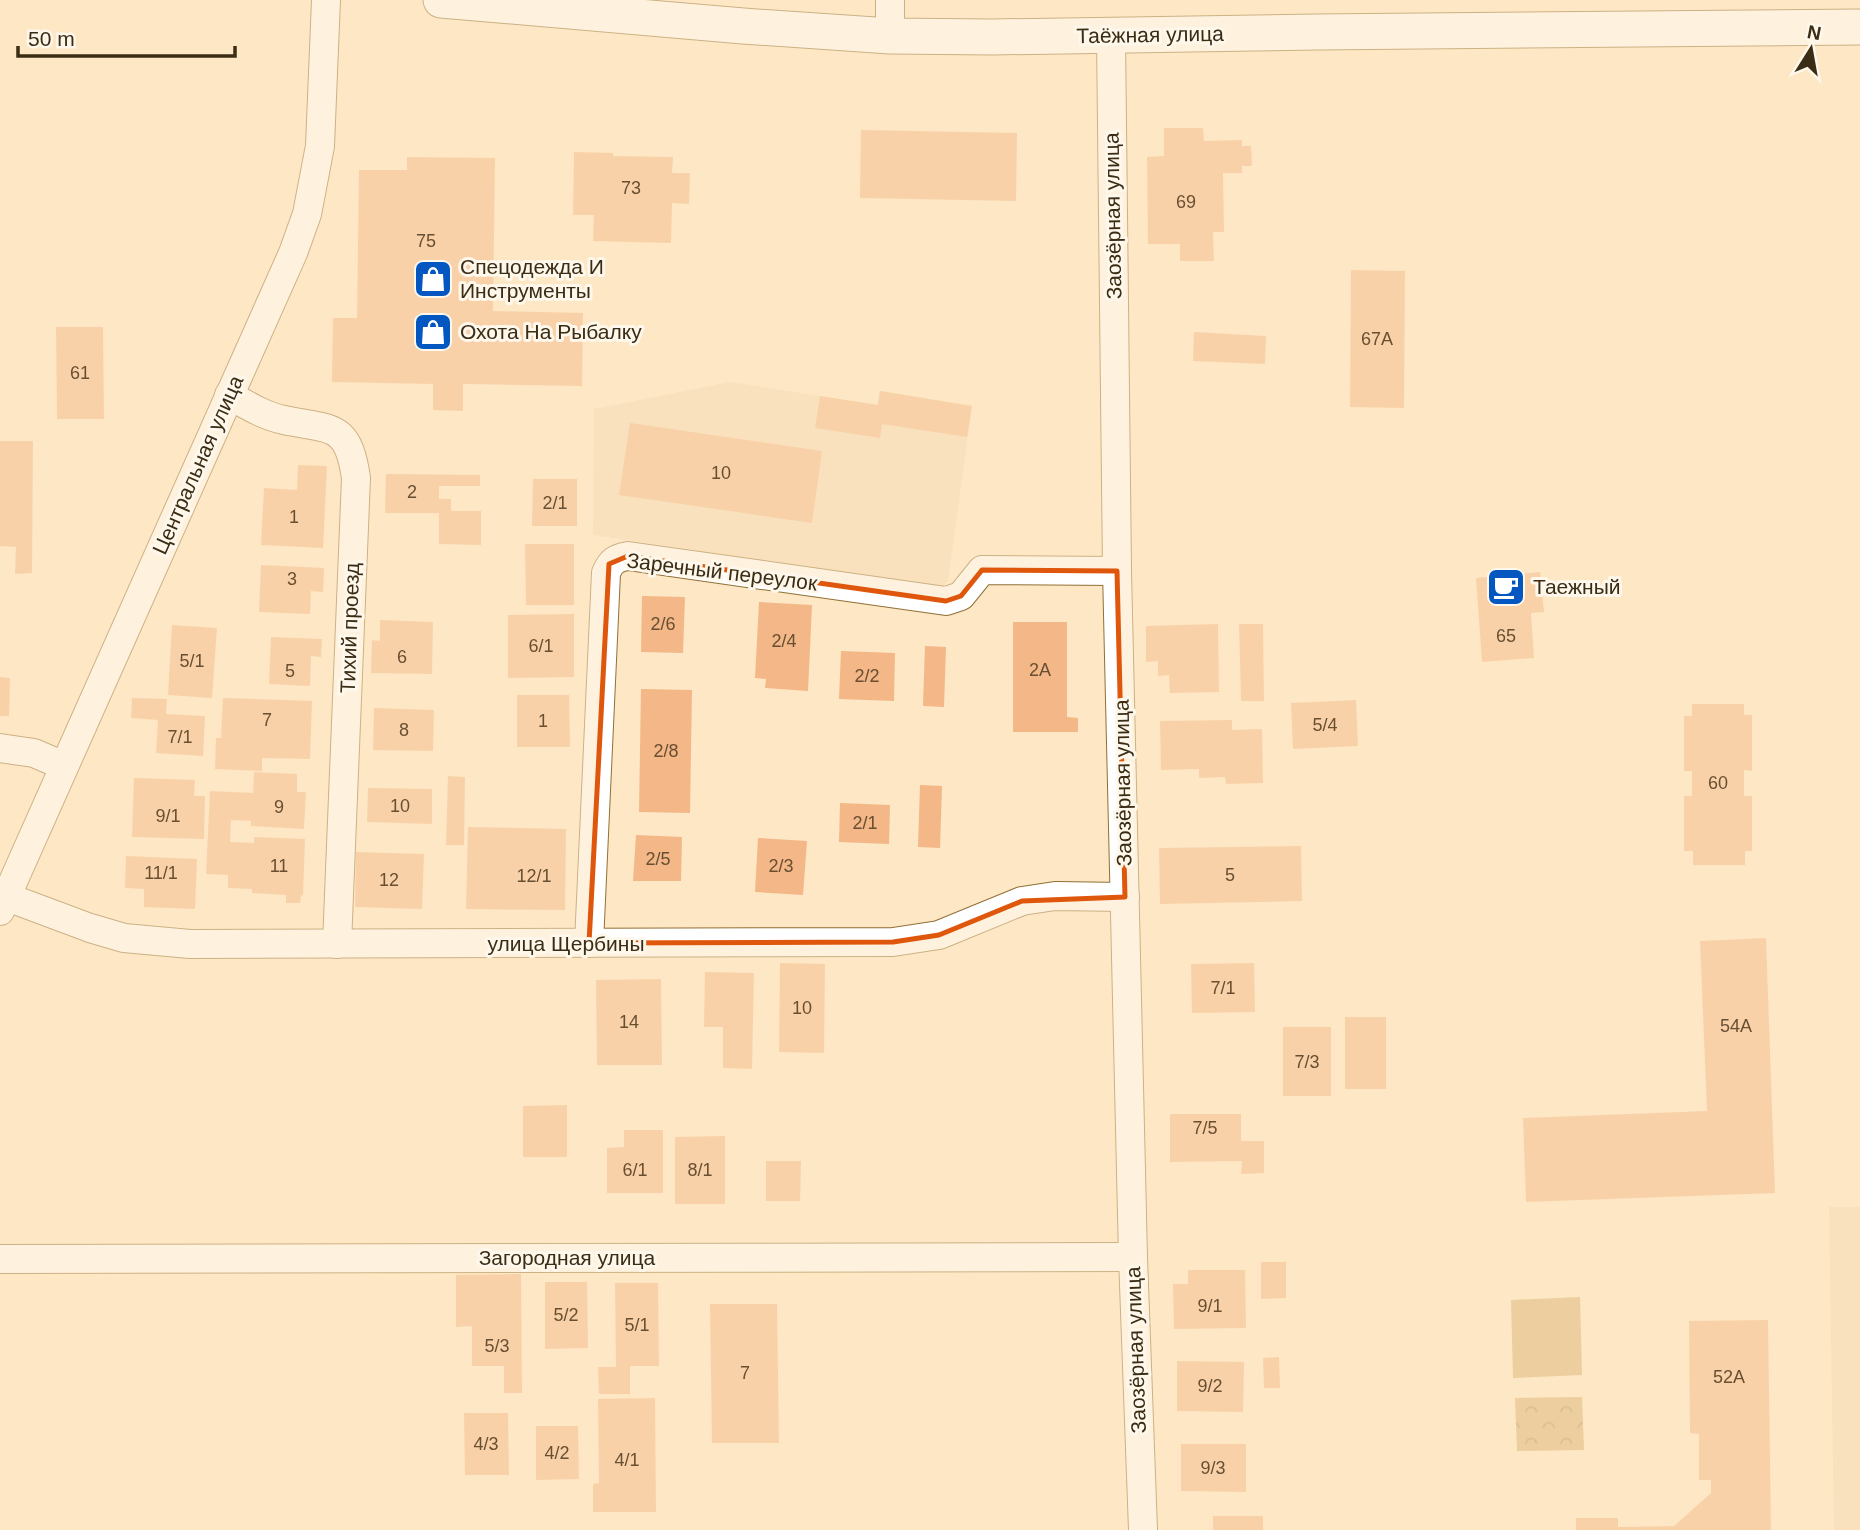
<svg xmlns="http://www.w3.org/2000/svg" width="1860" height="1530" font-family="Helvetica,sans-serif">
	<defs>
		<pattern id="park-crowns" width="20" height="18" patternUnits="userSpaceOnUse" patternTransform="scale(1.75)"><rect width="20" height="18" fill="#d9b171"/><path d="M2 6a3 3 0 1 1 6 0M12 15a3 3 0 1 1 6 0" fill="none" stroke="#b1905c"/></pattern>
	</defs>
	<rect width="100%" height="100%" fill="#fee7c4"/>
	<g fill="#f1d9b2">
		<path d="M730 382 877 405 880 391 972 406 948 581 941 587 593 535 594 409Z"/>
		<path d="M1829 1207H1860V1530H1834Z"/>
	</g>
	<path fill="#d9b171" d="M1580 1297 1582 1375 1513 1378 1511 1300Z"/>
	<path fill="url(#park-crowns)" d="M1582 1397 1584 1450 1517 1451 1515 1398Z"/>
	<g fill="#f3b788">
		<path d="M1164 128H1203L1204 141 1242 140V146H1251L1252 166H1242V173H1223L1224 232H1213L1214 261H1180V244H1148L1147 157 1164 156Z"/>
		<path d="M861 130 1017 133 1016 201 860 198Z"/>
		<path d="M574 152 613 153V156L673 157 672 173H690L689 204 672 203 671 243 593 241 594 215H573Z"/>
		<path d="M407 157 495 158 493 311 583 313 582 386 463 384V411L433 410V384L332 382 333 318H357L359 170H407Z"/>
		<path d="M1351 270 1405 271 1404 408 1350 407Z"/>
		<path d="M56 327H103L104 419H57Z"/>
		<path d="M1194 332 1266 336 1265 364 1193 361Z"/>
		<path d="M880 391 972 406 967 437 882 424 880 438 815 428 820 396 878 405Z"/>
		<path d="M630 423 822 451 812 523 619 495Z"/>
		<path d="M0 441H33L32 573 15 574 16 547 0 546Z"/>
		<path d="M298 465 327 466 323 548 261 545 264 488 297 490Z"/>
		<path d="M386 474 480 475V486H439V499H451V511H481V545L439 544V513H385Z"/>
		<path d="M533 479H577V526H532Z"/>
		<path d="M525 544H574V605H526Z"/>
		<path d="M261 565 324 568 323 592 311 591 310 614 259 612Z"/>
		<path d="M1540 572 1544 612 1531 613 1534 658 1482 662 1476 578Z"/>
		<path d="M642 596 685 597 683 653 641 652Z"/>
		<path d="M759 602 812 605 808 691 765 688 766 679 755 678Z"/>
		<path d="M574 614V677L508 678V615Z"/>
		<path d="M380 620 433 622 432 674 371 673 372 640 380 641Z"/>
		<path d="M1013 622H1067V717L1078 718V732H1013Z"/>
		<path d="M1218 624 1219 692 1170 693 1169 675 1158 676V661L1146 662V626Z"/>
		<path d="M1239 624H1263L1264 701H1241Z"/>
		<path d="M172 625 217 628 212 698 168 695Z"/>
		<path d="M271 637 322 639 321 657 311 656 310 686 269 684Z"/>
		<path d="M925 646 946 647 944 707 923 706Z"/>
		<path d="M841 651 895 653 894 701 839 699Z"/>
		<path d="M0 677 10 678 9 716H0Z"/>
		<path d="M641 689 692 690 690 813 639 812Z"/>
		<path d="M517 695H569L570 747H517Z"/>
		<path d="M132 698 167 699 166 714 205 716 203 756 156 753 158 720 131 718Z"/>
		<path d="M223 698 312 701 310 759 262 758V771L215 769 216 738H221Z"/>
		<path d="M1356 700 1358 746 1293 749 1291 703Z"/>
		<path d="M1692 704H1744V715H1752V771L1744 770V796H1752V851H1745V865H1693V851H1684V796H1692V771H1684V716H1692Z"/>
		<path d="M374 708 434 710 433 751 373 750Z"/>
		<path d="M1232 720V730L1262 729 1263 783 1226 784 1225 777 1199 778V769L1161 770 1160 721Z"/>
		<path d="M254 772 297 774V792H306L304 829 251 826V821L231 820 230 842 254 843V837L305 839 303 896 301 895 300 903H286V895L252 893V889L228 888V875L206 874 210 791 253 793Z"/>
		<path d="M448 776 465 777 464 845H446Z"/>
		<path d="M134 778 195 780 194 796H205L204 839 132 837Z"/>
		<path d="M920 785 942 786 940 848 918 847Z"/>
		<path d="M368 788 432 789V824L367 822Z"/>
		<path d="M840 803 890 805 889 844 839 842Z"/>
		<path d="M468 827 566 829 565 910 466 909Z"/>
		<path d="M636 835 682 837 681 881H633Z"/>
		<path d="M758 838 807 841 803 895 755 892Z"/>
		<path d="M1301 846 1302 901 1160 904 1159 848Z"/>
		<path d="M356 852 424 854 422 909 355 907Z"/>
		<path d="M126 856 197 859 195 909 144 907V889L125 888Z"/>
		<path d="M1766 938 1775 1193 1526 1202 1523 1118 1707 1111 1700 941Z"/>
		<path d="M780 963 825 964 824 1053 779 1052Z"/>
		<path d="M1254 963 1255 1012 1192 1013 1191 964Z"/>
		<path d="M705 972 754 973 752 1069 723 1068V1027H704Z"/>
		<path d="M661 979 662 1065H597L596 980Z"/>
		<rect x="1345" y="1017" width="41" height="72"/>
		<rect x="1283" y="1027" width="48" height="69"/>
		<path d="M567 1105V1157H523V1106Z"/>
		<path d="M1170 1114H1241V1141H1264V1173L1241 1174 1242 1161 1170 1162Z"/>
		<path d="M624 1130H663V1193H607V1148L624 1147Z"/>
		<path d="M725 1136V1204H675V1137Z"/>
		<path d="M766 1161H801L800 1201H766Z"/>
		<path d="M1261 1262H1286V1298L1261 1299Z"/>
		<path d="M1188 1270H1245L1246 1328 1174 1329 1173 1284H1188Z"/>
		<path d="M521 1274 522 1393H504V1366H472V1326L456 1327V1275Z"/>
		<path d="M545 1282H587L588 1348 545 1349Z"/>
		<path d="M615 1283H658L659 1366H630V1394H599L598 1367H616Z"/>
		<path d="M710 1304H777L779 1443H712Z"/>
		<path d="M1768 1320 1771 1530H1576V1518H1618V1527L1674 1526 1711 1493V1480H1699V1434L1690 1433 1689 1321Z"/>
		<path d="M1279 1357 1280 1388H1264L1263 1358Z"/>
		<path d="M1177 1361 1244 1362 1243 1412 1177 1411Z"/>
		<path d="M655 1398 656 1512H593V1484L599 1483 598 1399Z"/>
		<path d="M464 1413H508L509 1475H465Z"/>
		<path d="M536 1426H578L579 1479 536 1480Z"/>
		<path d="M1181 1444H1246V1492L1181 1491Z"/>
		<rect x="1213" y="1516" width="50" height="14"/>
	</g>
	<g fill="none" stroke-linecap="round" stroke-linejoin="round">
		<defs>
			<g id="minor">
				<path d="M890 36V0"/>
				<path d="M1111 36 1117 571 1133 1257 1143 1530"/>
				<path d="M229 395C247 405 264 416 284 420 331 430 348 422 356 478L337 944"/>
				<path d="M0 748 34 753 64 766"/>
				<path d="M7 897 90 928 124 938 190 944 893 942 939 935 1022 901 1055 896 1125 897"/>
				<path d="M0 911 293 253 307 214 320 146 326 0"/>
				<path d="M589 943 606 573C611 561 616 558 628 556L946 601 961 596 982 570 1117 571"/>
				<path d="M0 1259 1133 1257"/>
			</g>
			<path id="tertiary" d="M441 0 743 26 890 36 992 37 1317 32 1860 27"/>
		</defs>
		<use href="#minor" stroke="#916f35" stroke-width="30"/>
		<use href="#tertiary" stroke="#916f35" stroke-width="37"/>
		<use href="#minor" stroke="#fff" stroke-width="28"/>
		<use href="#tertiary" stroke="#fff" stroke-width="35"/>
	</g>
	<path d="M0 0H1860V1530H0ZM628 556 946 601 961 596 982 570 1117 571 1125 897 1022 901 939 935 893 942 589 943 609 564Z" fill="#fee7c4" fill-opacity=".55" fill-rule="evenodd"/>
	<path fill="none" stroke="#df570c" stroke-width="5" stroke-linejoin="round" d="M628 556 946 601 961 596 982 570 1117 571 1125 897 1022 901 939 935 893 942 589 943 609 564Z"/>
	<defs>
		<symbol id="shop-square" viewBox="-11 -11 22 22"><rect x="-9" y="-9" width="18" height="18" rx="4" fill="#0457c0" stroke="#fef7eb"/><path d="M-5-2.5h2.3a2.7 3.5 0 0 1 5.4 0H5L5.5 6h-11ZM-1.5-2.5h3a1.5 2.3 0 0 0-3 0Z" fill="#fff"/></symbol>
		<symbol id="cafe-square" viewBox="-11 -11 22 22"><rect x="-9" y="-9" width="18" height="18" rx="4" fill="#0457c0" stroke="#fef7eb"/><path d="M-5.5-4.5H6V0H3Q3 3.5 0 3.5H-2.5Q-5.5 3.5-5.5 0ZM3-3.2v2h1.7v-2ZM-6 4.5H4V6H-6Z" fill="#fff"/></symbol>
	</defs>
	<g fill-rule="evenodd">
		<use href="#shop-square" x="411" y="257" width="44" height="44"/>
		<use href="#shop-square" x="411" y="310" width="44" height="44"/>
		<use href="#cafe-square" x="1484" y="565" width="44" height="44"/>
	</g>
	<g text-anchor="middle" stroke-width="6" stroke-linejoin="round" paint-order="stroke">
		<g font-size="18" fill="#694f31">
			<text x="631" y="194">73</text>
			<text x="1186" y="208">69</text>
			<text x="426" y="247">75</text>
			<text x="1377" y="345">67А</text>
			<text x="80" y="379">61</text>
			<text x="721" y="479">10</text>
			<text x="412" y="498">2</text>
			<text x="555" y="509">2/1</text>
			<text x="294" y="523">1</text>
			<text x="292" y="585">3</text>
			<text x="663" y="630">2/6</text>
			<text x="1506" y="642">65</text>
			<text x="784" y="647">2/4</text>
			<text x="541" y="652">6/1</text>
			<text x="402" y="663">6</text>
			<text x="192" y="667">5/1</text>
			<text x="1040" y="676">2А</text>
			<text x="290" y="677">5</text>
			<text x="867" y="682">2/2</text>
			<text x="267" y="726">7</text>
			<text x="543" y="727">1</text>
			<text x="1325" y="731">5/4</text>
			<text x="404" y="736">8</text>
			<text x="180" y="743">7/1</text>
			<text x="666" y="757">2/8</text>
			<text x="1718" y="789">60</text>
			<text x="400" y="812">10</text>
			<text x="279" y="813">9</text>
			<text x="168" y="822">9/1</text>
			<text x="865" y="829">2/1</text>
			<text x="658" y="865">2/5</text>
			<text x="279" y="872">11</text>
			<text x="781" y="872">2/3</text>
			<text x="161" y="879">11/1</text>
			<text x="1230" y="881">5</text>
			<text x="534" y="882">12/1</text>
			<text x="389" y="886">12</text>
			<text x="1223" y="994">7/1</text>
			<text x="802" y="1014">10</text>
			<text x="629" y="1028">14</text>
			<text x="1736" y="1032">54А</text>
			<text x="1307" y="1068">7/3</text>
			<text x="1205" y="1134">7/5</text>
			<text x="635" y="1176">6/1</text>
			<text x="700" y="1176">8/1</text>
			<text x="1210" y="1312">9/1</text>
			<text x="566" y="1321">5/2</text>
			<text x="637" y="1331">5/1</text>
			<text x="497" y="1352">5/3</text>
			<text x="745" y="1379">7</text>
			<text x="1729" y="1383">52А</text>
			<text x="1210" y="1392">9/2</text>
			<text x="486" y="1450">4/3</text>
			<text x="557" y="1459">4/2</text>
			<text x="627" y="1466">4/1</text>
			<text x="1213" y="1474">9/3</text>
		</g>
		<g font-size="21" fill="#3b2c14" stroke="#fef7eb">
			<text transform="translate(1150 35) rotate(-1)" y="7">Таёжная улица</text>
			<text transform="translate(1113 216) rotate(-91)" y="7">Заозёрная улица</text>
			<text transform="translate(198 465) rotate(-66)" y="7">Центральная улица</text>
			<text transform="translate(722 572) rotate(7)" y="7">Заречный переулок</text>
			<text transform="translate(350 628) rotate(-88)" y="7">Тихий проезд</text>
			<text transform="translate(1123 783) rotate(-91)" y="7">Заозёрная улица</text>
			<text x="566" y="951">улица Щербины</text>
			<text x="567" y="1265">Загородная улица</text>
			<text transform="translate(1136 1350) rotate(-92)" y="7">Заозёрная улица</text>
		</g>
		<g font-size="21" fill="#3b2c14" stroke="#fef7eb" text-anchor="start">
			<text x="460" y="274">Спецодежда И<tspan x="460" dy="24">Инструменты</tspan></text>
			<text x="460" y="339">Охота На Рыбалку</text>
			<text x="1533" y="594">Таежный</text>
		</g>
	</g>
	<g transform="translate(1811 49) rotate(11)" stroke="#fef7eb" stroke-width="5" paint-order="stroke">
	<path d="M0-5L12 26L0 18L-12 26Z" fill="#3b2c14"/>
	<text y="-10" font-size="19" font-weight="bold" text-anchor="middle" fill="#3b2c14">N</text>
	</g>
	<path d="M18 46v10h217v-10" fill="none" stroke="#3b2c14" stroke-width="3.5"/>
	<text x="28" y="46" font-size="21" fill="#3b2c14" stroke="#fef7eb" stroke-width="5" paint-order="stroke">50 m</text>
</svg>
